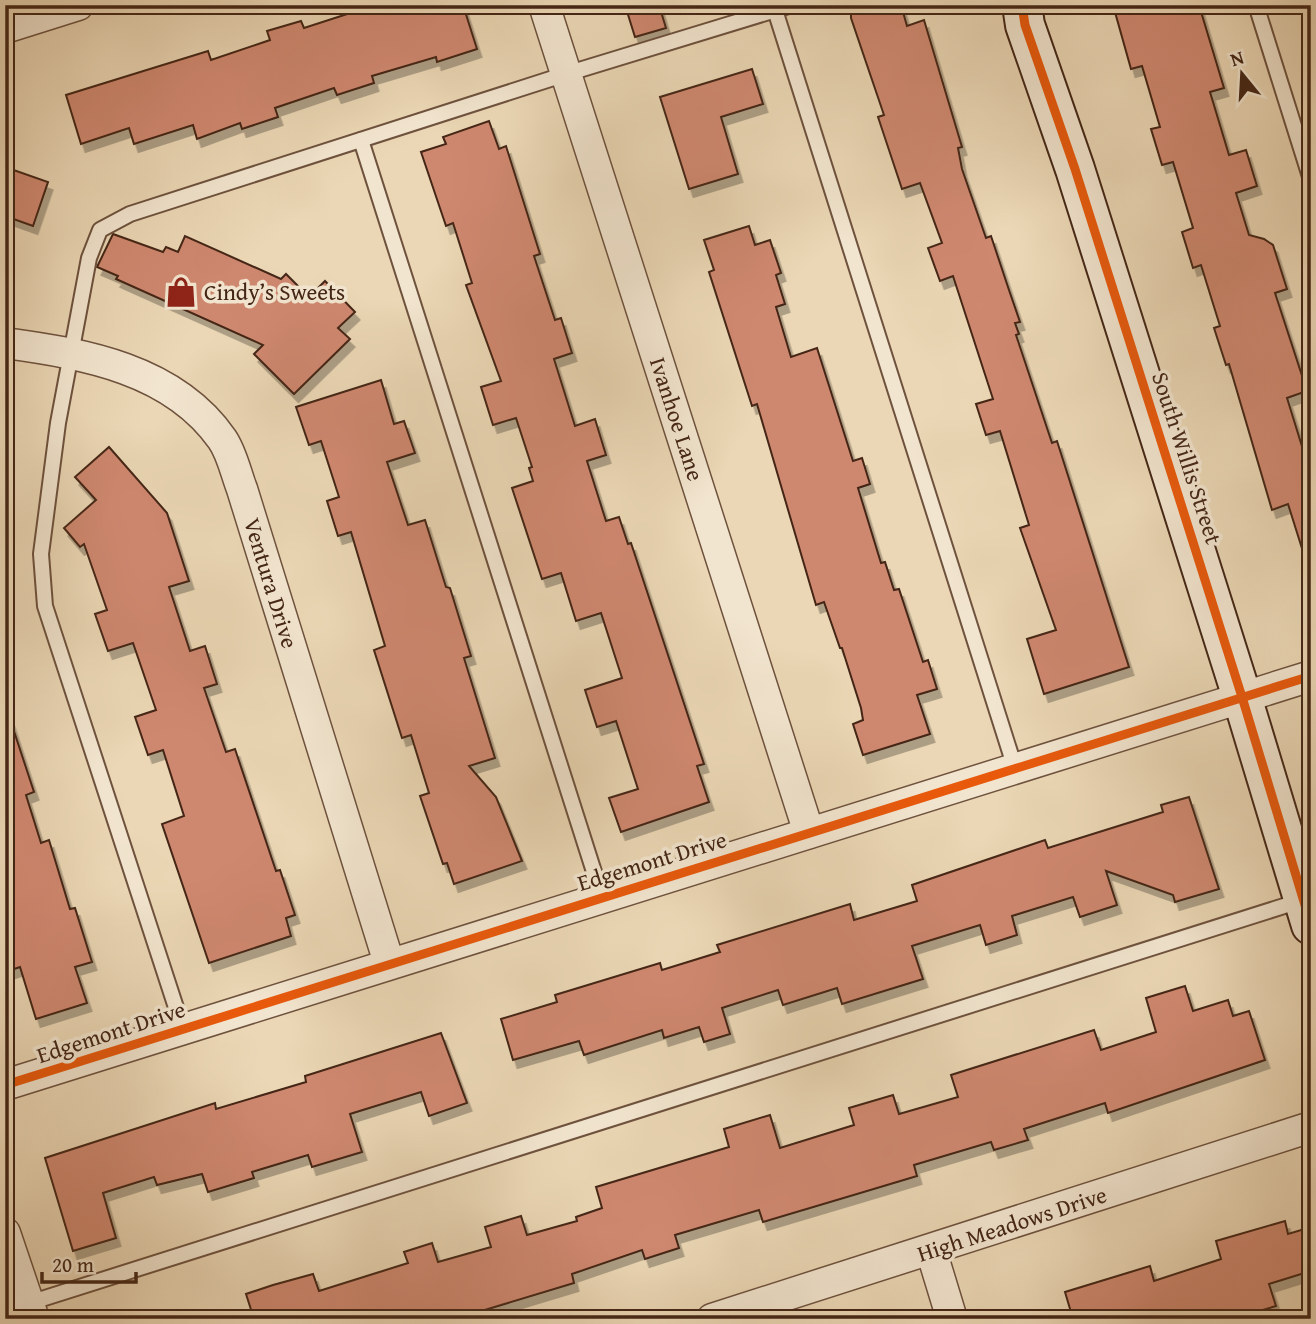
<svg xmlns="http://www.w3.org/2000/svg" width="1316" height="1324" font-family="'Gentium Book Plus',serif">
	<defs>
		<filter id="shadow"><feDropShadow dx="4.5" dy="8" stdDeviation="0" flood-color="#0004"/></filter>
	</defs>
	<rect width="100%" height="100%" fill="#ebd7b5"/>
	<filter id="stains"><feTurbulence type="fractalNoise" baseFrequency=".00286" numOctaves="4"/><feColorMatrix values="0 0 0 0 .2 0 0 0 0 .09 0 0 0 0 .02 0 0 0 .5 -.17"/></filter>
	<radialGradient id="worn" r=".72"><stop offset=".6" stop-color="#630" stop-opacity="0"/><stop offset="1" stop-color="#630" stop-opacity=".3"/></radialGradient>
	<g fill="#cf8870" stroke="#442616" stroke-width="2" filter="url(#shadow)">
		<path d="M375 5H463L477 49 437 62 436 57 372 76 374 83 337 95 334 88 275 108 278 117 242 129 240 123 197 139 193 125 134 144 129 128 81 144 66 95 208 51 211 60 270 40 267 31 301 21 304 28Z"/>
		<path d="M625 5H659L666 28 635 37Z"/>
		<path d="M867 5H901L907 26 924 20 962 147 958 148 962 169 986 238 991 236 1009 290 1020 322 1015 323 1019 334 1016 335 1052 443 1057 441 1129 667 1044 694 1027 639 1056 630 1020 528 1029 525 1000 431 986 435 976 404 993 399 953 276 940 281 928 248 942 243 920 183 902 189 878 117 884 115 851 18V10Z"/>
		<path d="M1113 5H1199L1224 88 1210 92 1229 155 1246 150 1257 186 1236 193 1249 235 1264 239 1273 245 1287 289 1275 293 1307 391 1287 398 1305 456 1311 454V558H1305L1288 504 1272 510 1229 364 1226 365 1214 328 1220 326 1201 265 1193 268 1182 232 1193 228 1173 162 1162 165 1151 129 1160 127 1142 66 1131 69Z"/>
		<path d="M752 69 763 104 721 117 738 174 689 189 660 97Z"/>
		<path d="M489 121 499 149 506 146 540 254 534 256 555 320 561 318 572 353 554 359 575 426 595 419 606 455 587 461 606 521 619 517 628 544 631 543 704 764 697 766 709 802 621 832 609 798 638 789 616 721 597 727 585 690 622 678 601 613 576 621 561 573 542 579 512 488 533 481 529 468 532 467 516 418 493 425 481 387 501 381 466 285 472 283 453 223 446 226 421 152 446 144 443 137Z"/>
		<path d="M5 167 48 182 33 226 5 216Z"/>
		<path d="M749 226 755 245 770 240 781 273 776 275 785 304 776 307 791 357 817 348 853 461 862 458 870 484 858 488 881 563 885 562 894 590 899 589 923 662 928 660 937 689 917 695 930 734 863 755 853 724 863 720 861 708 842 648H840L824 602 816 605 757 404 752 406 709 272 714 270 704 240Z"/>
		<path d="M113 234 163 252 166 247 178 252 185 236 281 279 286 274 309 297 325 281 355 312 338 328 350 339 294 394 254 354 263 345 116 279 118 276 97 267Z"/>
		<path d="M381 380 394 424 404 421 415 453 387 462 408 525 425 520 446 587 450 588 471 656 464 658 495 758 469 766 496 797 522 861 454 884 447 863 443 864 420 796 429 793 411 735 402 738 374 650 385 646 351 532 338 536 327 501 339 497 321 441 309 445 296 407Z"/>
		<path d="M109 447 167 513 189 581 169 587 190 651 205 646 217 684 204 688 226 752 235 749 276 871 280 870 295 915 286 918 291 936 209 963 162 824 184 816 163 750 148 755 135 717 156 710 133 643 108 651 95 614 107 610 84 544 80 547 64 528 96 500 75 477Z"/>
		<path d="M10 719 34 792 26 795 41 843 49 840 70 909 75 908 92 962 75 967 87 1003 36 1019 20 967 5 972V720Z"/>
		<path d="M1189 797 1219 889 1175 902 1173 895 1106 871 1117 905 1080 917 1073 897 1012 916 1017 935 986 945 980 925 912 946 923 979 842 1004 837 988 783 1005 778 990 722 1008 730 1034 704 1042 699 1027 664 1038 662 1030 584 1055 579 1041 513 1060 501 1019 557 1002 555 995 660 963 662 970 720 952 717 945 850 904 854 920 917 901 912 885 1045 840 1048 848 1163 812 1161 805Z"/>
		<path d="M1185 986 1193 1011 1228 1000 1233 1016 1249 1011 1265 1060 1108 1113 1105 1103 1024 1129 1028 1140 994 1150 991 1142 914 1165 917 1176 857 1194 763 1222 759 1210 675 1235 679 1248 645 1259 642 1250 572 1274 574 1283 455 1319H254L246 1294 273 1285 313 1274 319 1291 408 1263 404 1252 432 1243 438 1262 491 1247 485 1227 521 1216 527 1235 577 1221 576 1217 602 1208 596 1187 729 1147 724 1129 770 1115 780 1148 854 1125 849 1108 893 1095 899 1114 958 1097 951 1075 1094 1030 1101 1050 1156 1032 1146 998Z"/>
		<path d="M441 1033 467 1103 429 1116 421 1092 350 1114 362 1152 312 1167 308 1155 252 1172 254 1178 208 1192 202 1174 157 1185 154 1177 103 1193 116 1238 73 1251 45 1158 215 1103 216 1109 306 1082 305 1076Z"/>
		<path d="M1285 1221 1288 1234 1311 1227V1271L1269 1284 1276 1306 1232 1319H1073L1065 1292 1150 1266 1154 1281 1221 1259 1216 1241Z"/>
	</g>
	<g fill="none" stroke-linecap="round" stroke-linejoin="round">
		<defs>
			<g id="lane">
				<path d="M1256 5 1311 180"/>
				<path d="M775 10 1015 768"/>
				<path d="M361 140 602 897"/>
				<path d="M183 1029 45 606 41 554 58 423 89 258 100 230 130 214 566 74 792 5"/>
				<path d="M29 1303 1303 900"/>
			</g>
			<g id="street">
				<path d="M544 5 809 833"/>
				<path d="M5 28 78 5"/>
				<path d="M5 343C85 354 173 369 222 439 232 453 236 474 242 489L389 963"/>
				<path d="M5 1085 1311 676"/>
				<path d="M5 1233 34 1319"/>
				<path d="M931 1250 952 1319"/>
				<path d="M712 1319 1311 1127"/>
			</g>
			<path id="secondary" d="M1022 5 1025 25 1075 169 1242 697 1311 925"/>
		</defs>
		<use href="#lane" stroke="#6e523e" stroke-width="18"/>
		<use href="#street" stroke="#6e523e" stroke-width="33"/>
		<use href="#secondary" stroke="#442616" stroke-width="42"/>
		<use href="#lane" stroke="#f2e5cf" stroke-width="14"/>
		<use href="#street" stroke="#f2e5cf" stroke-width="30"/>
		<use href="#secondary" stroke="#f2e5cf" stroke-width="38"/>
		<defs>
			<g id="cycleway">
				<path d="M1022 5 1025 25 1075 169 1242 697 1311 925"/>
				<path d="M5 1085 1311 676"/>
			</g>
		</defs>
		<use href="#cycleway" stroke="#f2e5cf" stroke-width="13"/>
		<use href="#cycleway" stroke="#e8590c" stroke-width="9"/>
	</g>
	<defs>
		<symbol id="shop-bare" viewBox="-9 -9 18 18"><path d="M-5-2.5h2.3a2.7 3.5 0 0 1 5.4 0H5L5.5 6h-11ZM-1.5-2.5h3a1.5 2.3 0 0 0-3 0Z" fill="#8f2418" stroke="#f2e5cf" stroke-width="2.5" paint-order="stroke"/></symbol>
	</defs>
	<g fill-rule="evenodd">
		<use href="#shop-bare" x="159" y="270" width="44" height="44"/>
	</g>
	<g text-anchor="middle" stroke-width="7" stroke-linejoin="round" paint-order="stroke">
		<g font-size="23" fill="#442616" stroke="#f2e5cf" text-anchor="start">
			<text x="204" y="300">Cindy’s Sweets</text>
		</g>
		<g font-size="23" fill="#442616" stroke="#f2e5cf">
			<text transform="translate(677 419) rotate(72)" y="8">Ivanhoe Lane</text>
			<text transform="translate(1187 458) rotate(72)" y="8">South Willis Street</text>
			<text transform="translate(271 583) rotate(73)" y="8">Ventura Drive</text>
			<text transform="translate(652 861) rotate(-17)" y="8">Edgemont Drive</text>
			<text transform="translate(111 1032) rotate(-18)" y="8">Edgemont Drive</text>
			<text transform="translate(1012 1224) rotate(-18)" y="8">High Meadows Drive</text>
		</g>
	</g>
	<rect width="1316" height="1324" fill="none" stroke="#ebd7b5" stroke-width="28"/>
	<rect x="7" y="7" width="1302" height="1310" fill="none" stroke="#442616" stroke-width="3.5"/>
	<rect x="14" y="14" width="1288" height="1296" fill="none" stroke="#442616" stroke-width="2"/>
	<g transform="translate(1242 74) rotate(342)" stroke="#f2e5cf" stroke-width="5" paint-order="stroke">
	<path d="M0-5L12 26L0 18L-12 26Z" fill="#442616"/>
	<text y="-10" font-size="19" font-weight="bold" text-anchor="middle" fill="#442616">N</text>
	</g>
	<path d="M42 1272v10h94v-10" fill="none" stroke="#442616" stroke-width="3.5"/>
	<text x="52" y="1272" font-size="21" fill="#442616" stroke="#f2e5cf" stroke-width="5" paint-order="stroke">20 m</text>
	<rect width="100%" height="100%" filter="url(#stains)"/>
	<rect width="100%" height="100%" fill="url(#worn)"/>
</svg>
